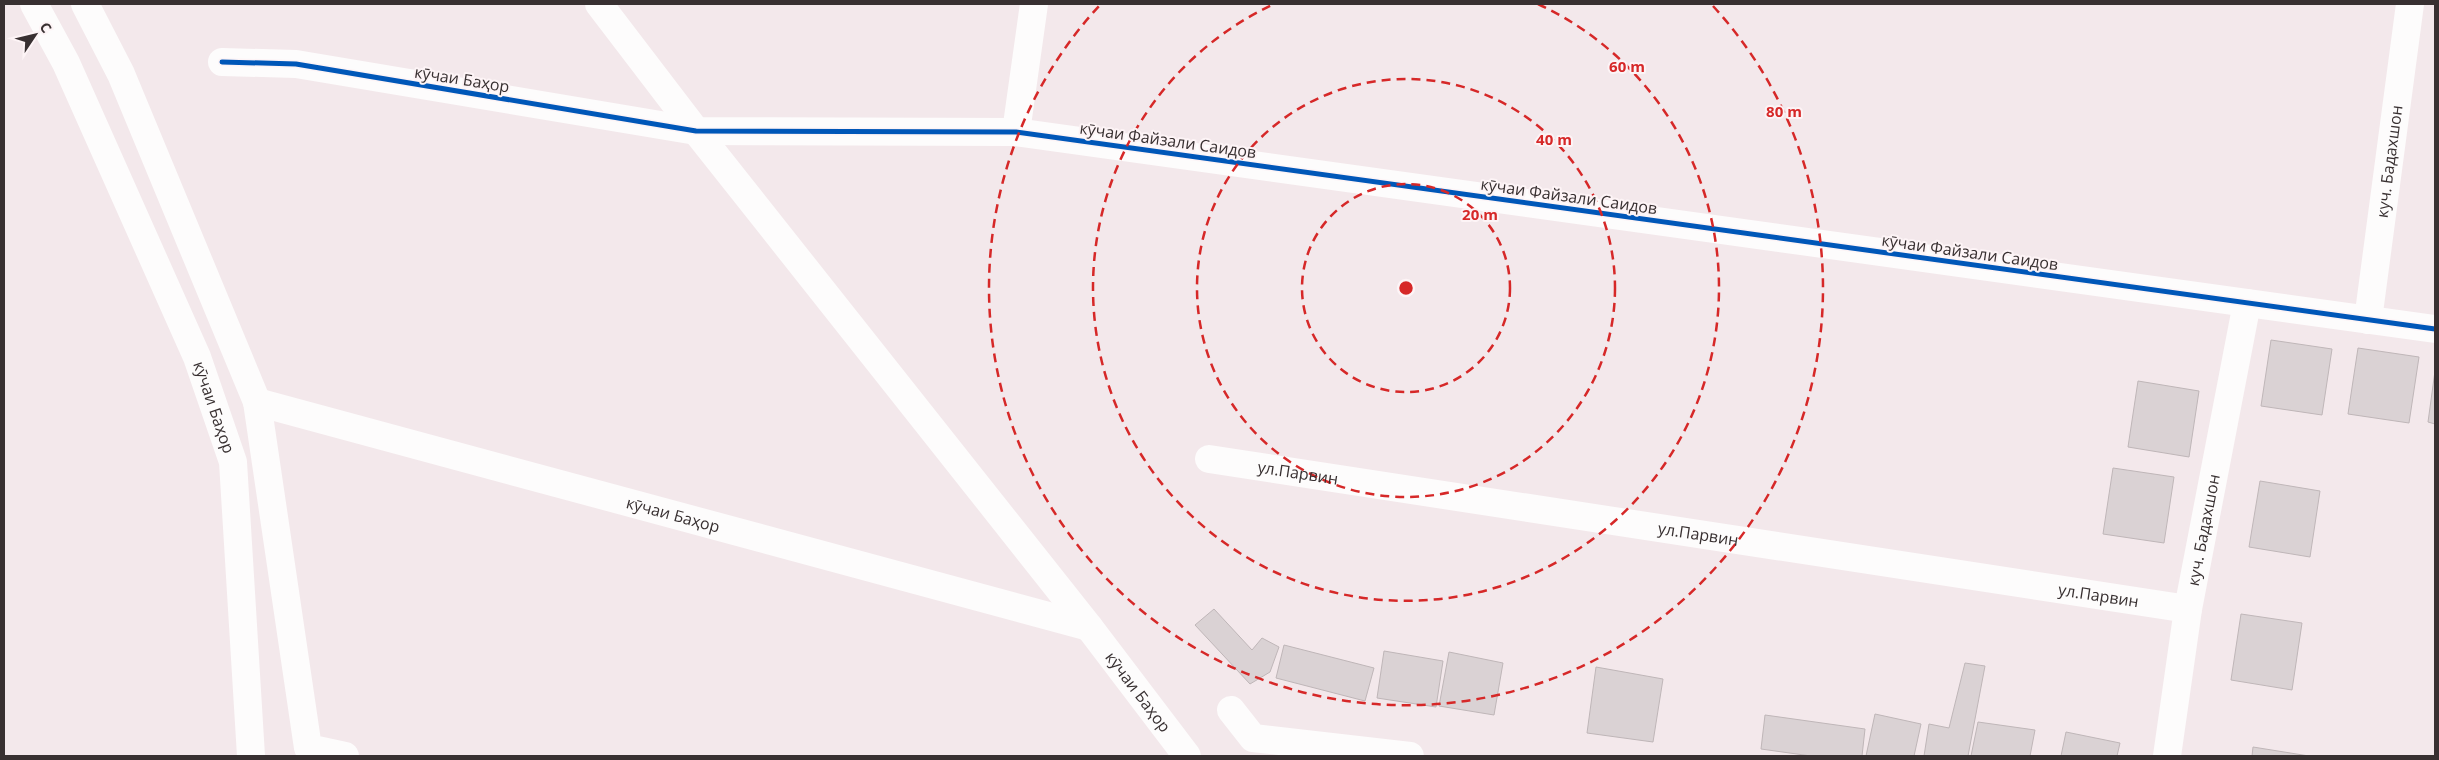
<svg xmlns="http://www.w3.org/2000/svg" width="2439" height="760" font-family="'Open Sans',sans-serif">
	<rect width="100%" height="100%" fill="#f3e8eb"/>
	<g fill="#dad2d4" stroke="#bfb6b8">
		<path d="M2271 340 2332 349 2322 415 2261 406Z"/>
		<path d="M2358 348 2419 357 2409 423 2348 414Z"/>
		<path d="M2435 371V424L2428 422Z"/>
		<path d="M2138 381 2199 391 2189 457 2128 447Z"/>
		<path d="M2113 468 2174 477 2164 543 2103 534Z"/>
		<path d="M2260 481 2320 491 2310 557 2249 547Z"/>
		<path d="M1214 609 1252 650 1262 638 1279 647 1270 672 1250 684 1195 625Z"/>
		<path d="M2241 614 2302 623 2292 690 2231 680Z"/>
		<path d="M1284 645 1374 668 1365 701 1276 678Z"/>
		<path d="M1384 651 1443 661 1436 707 1377 698Z"/>
		<path d="M1449 652 1503 663 1494 715 1439 706Z"/>
		<path d="M1965 663 1985 666 1968 756H1924L1929 724 1949 728Z"/>
		<path d="M1596 667 1663 679 1653 742 1587 733Z"/>
		<path d="M1875 714 1921 724 1914 756H1866Z"/>
		<path d="M1765 715 1865 729 1862 756H1811L1761 749Z"/>
		<path d="M1978 722 2035 730 2030 756H1971Z"/>
		<path d="M2066 732 2120 743 2117 756H2061Z"/>
		<path d="M2253 747 2309 756H2252Z"/>
	</g>
	<g fill="none" stroke-linecap="round" stroke-linejoin="round">
		<g stroke="#fdfcfc" stroke-width="28">
			<path id="s1" d="M34 4 66 63 197 357 233 462 251 756"/>
			<path d="M85 4 121 74 257 402 308 748 345 756"/>
			<path id="s2" d="M599 4 696 131 1089 627 1187 756"/>
			<path d="M222 62 296 64 696 131 1016 132 2435 329"/>
			<path d="M1016 132 1034 4"/>
			<path id="s3" d="M2368 320 2410 4"/>
			<path id="s4" d="M257 402 1089 627"/>
			<path id="s5" d="M1209 459 2188 609"/>
			<path d="M1231 710 1253 738 1410 756"/>
			<path id="s6" d="M2167 756 2188 609 2247 303"/>
		</g>
		<defs>
			<path id="cycleway" d="M222 62 296 64 696 131 1016 132 2435 329"/>
		</defs>
		<use href="#cycleway" stroke="#fdf4f6" stroke-width="8"/>
		<use href="#cycleway" stroke="#0057b8" stroke-width="5"/>
	</g>
	<g fill="none" stroke="#d62828" stroke-width="2.5" stroke-dasharray="9 6">
		<circle cx="1406" cy="288" r="104"/>
		<circle cx="1406" cy="288" r="209"/>
		<path d="M1538 4A313 313 0 1 1 1274 4"/>
		<path d="M1713 6A417 417 0 1 1 1099 6"/>
	</g>
	<g text-anchor="middle" stroke-width="4" stroke-linejoin="round" paint-order="stroke">
		<g font-size="16" fill="#383031" stroke="#fdf4f6">
			<text transform="translate(462 79) rotate(9)" y="6">кӯчаи Баҳор</text>
			<text transform="translate(1168 140) rotate(8)" y="6">кӯчаи Файзали Саидов</text>
			<text dy="6" stroke="none"><textPath href="#s3" startOffset="160">куч. Бадахшон</textPath></text>
			<text transform="translate(1569 196) rotate(8)" y="6">кӯчаи Файзали Саидов</text>
			<text transform="translate(1970 252) rotate(8)" y="6">кӯчаи Файзали Саидов</text>
			<text dy="6" stroke="none"><textPath href="#s1" startOffset="442">кӯчаи Баҳор</textPath></text>
			<text dy="6" stroke="none"><textPath href="#s5" startOffset="90">ул.Парвин</textPath></text>
			<text dy="6" stroke="none"><textPath href="#s4" startOffset="431">кӯчаи Баҳор</textPath></text>
			<text dy="6" stroke="none"><textPath href="#s6" startOffset="229">куч. Бадахшон</textPath></text>
			<text dy="6" stroke="none"><textPath href="#s5" startOffset="495">ул.Парвин</textPath></text>
			<text dy="6" stroke="none"><textPath href="#s5" startOffset="900">ул.Парвин</textPath></text>
			<text dy="6" stroke="none"><textPath href="#s2" startOffset="874">кӯчаи Баҳор</textPath></text>
		</g>
	</g>
	<circle cx="1406" cy="288" r="8" fill="#d62828" stroke="#fdf4f6" stroke-width="2.5"/>
	<g font-size="15" text-anchor="middle" font-weight="bold" fill="#d62828" stroke="#fdf4f6" stroke-width="4" stroke-linejoin="round" paint-order="stroke">
		<text x="1627" y="72">60 m</text>
		<text x="1784" y="117">80 m</text>
		<text x="1554" y="145">40 m</text>
		<text x="1480" y="220">20 m</text>
	</g>
	<rect width="2439" height="760" fill="none" stroke="#383031" stroke-width="10"/>
	<g transform="translate(35 35) rotate(55)" stroke="#fdf4f6" stroke-width="4" paint-order="stroke">
	<path d="M0-4L9 19L0 12L-9 19Z" fill="#383031"/>
	<text y="-8" font-size="14" font-weight="bold" text-anchor="middle" fill="#383031">С</text>
	</g>
</svg>
